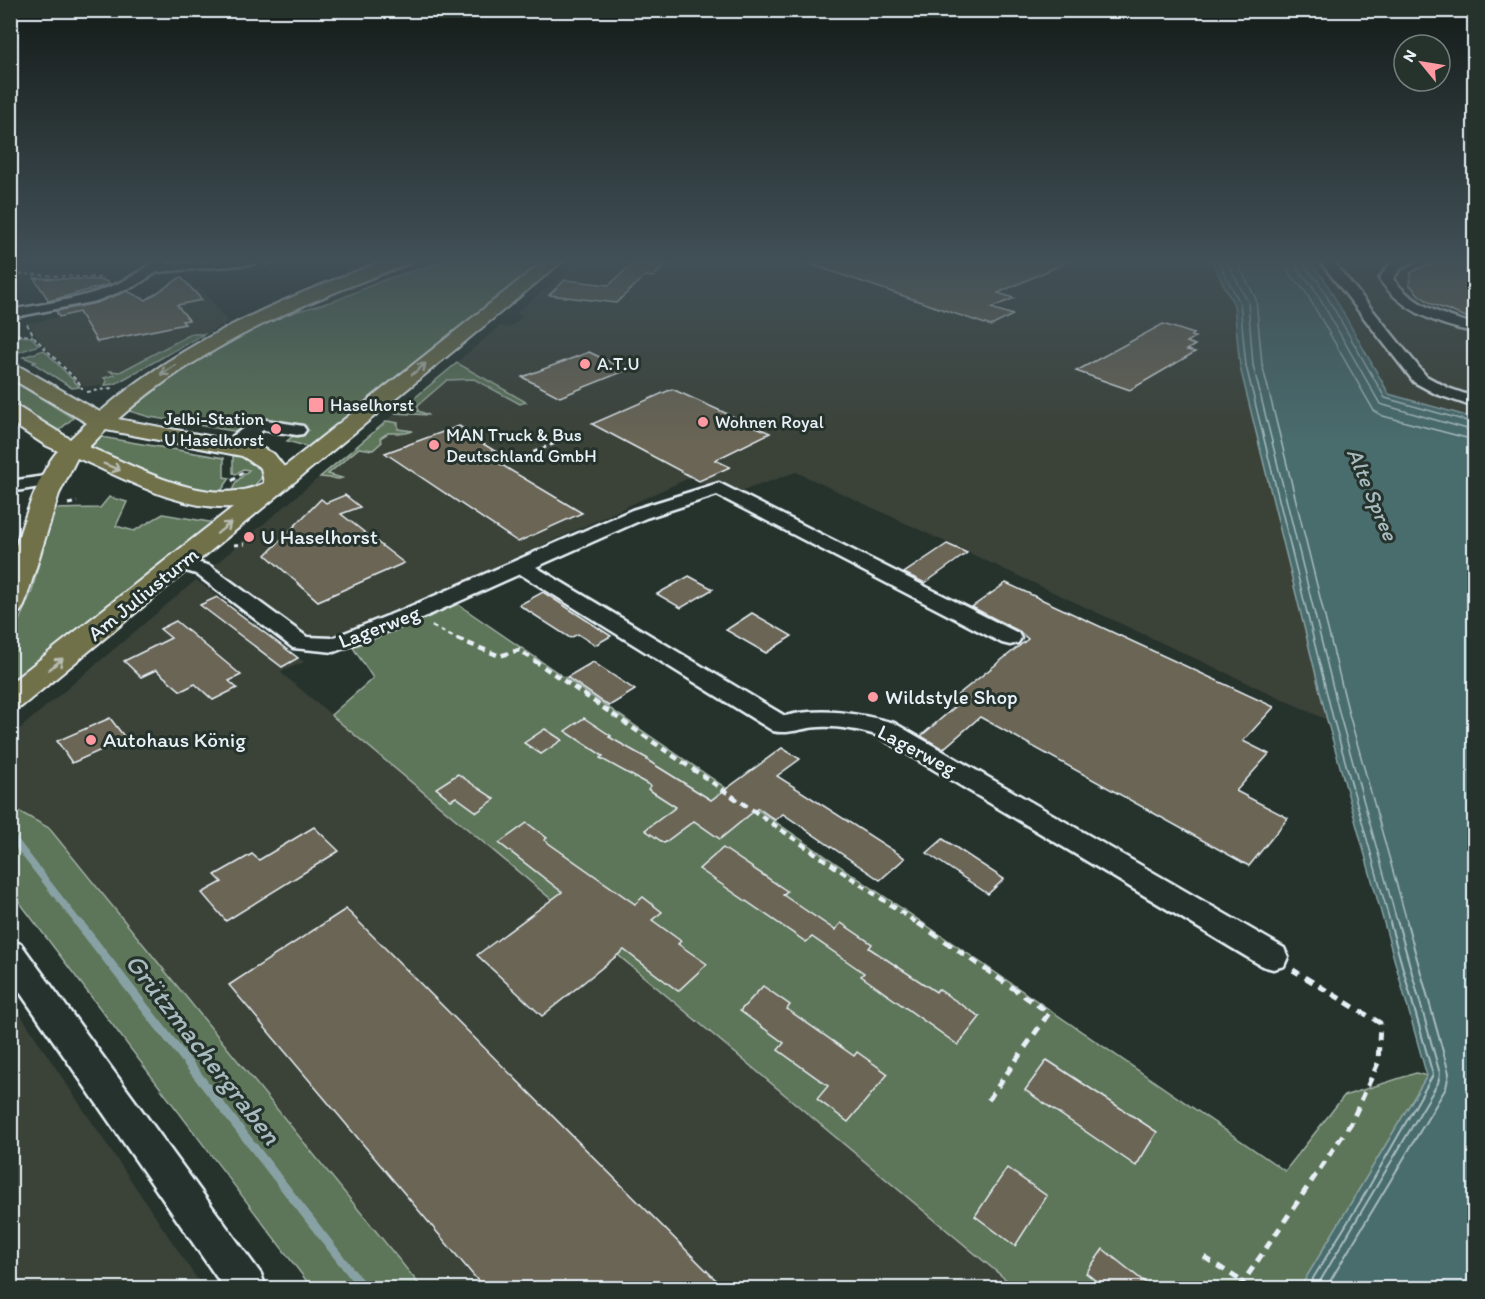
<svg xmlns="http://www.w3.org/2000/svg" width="1485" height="1299" font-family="Itim,sans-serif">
	<rect width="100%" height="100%" fill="#26332d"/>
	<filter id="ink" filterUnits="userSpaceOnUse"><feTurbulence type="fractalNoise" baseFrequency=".0167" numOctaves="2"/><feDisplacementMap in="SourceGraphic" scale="12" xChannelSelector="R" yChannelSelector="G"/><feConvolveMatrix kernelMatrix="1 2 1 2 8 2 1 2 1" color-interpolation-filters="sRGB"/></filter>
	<g filter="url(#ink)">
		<g fill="#3b4239">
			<path d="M409 260H449L386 279 337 300 267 320Z"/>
			<path d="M580 260H1211L1234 305 1240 367 1327 720 796 472 742 491 718 483 707 486 691 477 454 586 335 636 320 638 305 634 212 567 500 326 510 327 522 317 516 313Z"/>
			<path d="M1306 260H1474V418L1389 394 1323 277Z"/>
			<path d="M200 288 228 322 115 384 85 387 38 339 29 323Z"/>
			<path d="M196 580 304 662 280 672 1016 1288H422L49 828 11 807V736Z"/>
			<path d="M11 1000 47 1055 203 1288H11Z"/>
		</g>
		<g fill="#5d7458" stroke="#a2b2a8" stroke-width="1.5">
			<path d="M449 260H550L312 448 287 441 306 426 264 419 245 433 150 417 122 409 198 356 267 320 337 300 386 279Z"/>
			<path d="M191 334H204L115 384 105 385 107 381 104 378 115 375 110 371 120 372Z"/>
			<path d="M10 335 31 337 39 345 14 354 11 352Z"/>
			<path d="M44 350 75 382 80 387 72 388 33 363 36 362 23 357Z"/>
			<path d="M457 363 526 402 520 404 474 379 447 380 418 405V411L429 415 396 413Z"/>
			<path d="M10 379 73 418 57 432 11 400Z"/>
			<path d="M387 421 398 423V429L413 431 406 433H388L380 438 382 442 373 450 359 448 328 474 342 478 339 479 320 477Z"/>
			<path d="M95 436 224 458V477L230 478 219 494 172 485 88 446Z"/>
			<path d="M233 453 248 457 263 470 264 475 253 487 231 493 236 482 249 470 243 469 236 474 233 473Z"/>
			<path d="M109 497 127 502 116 526 134 531 163 514 215 523 11 685V639L32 591 52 509 100 508Z"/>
			<path d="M453 601 1285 1171 1344 1096 1416 1073 1427 1076 1300 1288H1016L331 715 373 678 352 646Z"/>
			<path d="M11 807 49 828 422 1288H312L11 891Z"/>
		</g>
		<path fill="#486c6d" stroke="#88a1a5" stroke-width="1.5" d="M1211 260H1306L1323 277 1389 394 1474 418V1288H1300L1427 1076 1327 720 1240 367 1234 305Z"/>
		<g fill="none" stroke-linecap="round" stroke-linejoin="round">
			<g stroke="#a8bcc0" stroke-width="1.5">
				<path d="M1217 260 1240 303 1246 366 1333 718 1391 925"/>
				<path d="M1226 260 1248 302 1253 365 1340 716 1398 925"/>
				<path d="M1236 260 1256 299 1262 364 1349 714 1408 925"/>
				<path d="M1286 260 1289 273 1305 291 1374 411 1383 416 1474 440"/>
				<path d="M1295 260 1298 270 1312 285 1380 404 1474 431"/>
				<path d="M1303 260 1304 266 1318 281 1385 398 1474 423"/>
			</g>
			<g stroke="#a8bcc0" stroke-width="2">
				<path d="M1307 1288 1362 1199 1433 1075 1390 923"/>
				<path d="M1316 1288 1438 1083 1440 1074 1398 923"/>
				<path d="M1326 1288 1446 1088 1449 1073 1407 923"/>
			</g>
			<path stroke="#88a1a5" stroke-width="7" d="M10 835 80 925"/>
			<path stroke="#88a1a5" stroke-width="9" d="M79 923 363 1288"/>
		</g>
		<g fill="#6b6554" stroke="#e8f1f8" stroke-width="1.5">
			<path d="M637 260H671L653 277 645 276 616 303 549 295 565 280 609 285Z"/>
			<path d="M807 260H1072L998 293 1014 298 991 308 1013 315 991 326 807 263Z"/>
			<path d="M1474 260V320L1432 304 1419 295 1409 284 1411 273 1421 267 1444 262Z"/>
			<path d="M181 277 202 300 177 305 189 320 182 321 185 324 97 342 79 312 59 317 56 311 96 303 127 291 146 300Z"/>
			<path d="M34 278 103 280 111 284 49 301Z"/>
			<path d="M1163 324 1194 334 1191 336 1195 337 1187 342 1195 345 1187 350 1195 352 1130 390 1076 371Z"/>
			<path d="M589 352 627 370 560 397 522 377Z"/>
			<path d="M672 389 770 433 715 460 730 467 699 481 592 424Z"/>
			<path d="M459 426 479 438 475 439 510 460 500 464 582 513 518 542 385 453Z"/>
			<path d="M345 495 360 507 341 514 404 563 318 601 266 555 321 499 326 503Z"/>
			<path d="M947 544 967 553 925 583 904 573Z"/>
			<path d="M689 576 713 589 681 608 657 594Z"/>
			<path d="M1006 583 1274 707 1243 741 1269 754 1236 791 1288 818 1249 866 980 717 943 749 921 736 957 705 950 701 1028 639 1019 631 972 607Z"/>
			<path d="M543 592 611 636 595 645 578 634 570 638 519 605Z"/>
			<path d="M217 597 298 658 282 667 200 605Z"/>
			<path d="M752 613 792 636 766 653 726 630Z"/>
			<path d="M176 621 241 675 229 681 237 688 213 700 195 684 181 691 156 670 141 677 124 661 171 638 160 629Z"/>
			<path d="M593 662 635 690 609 706 567 677Z"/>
			<path d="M110 718 126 739 72 763 57 741Z"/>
			<path d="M584 718 611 736 609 737 648 759 647 760 711 800 782 748 800 759 777 776 905 858 880 880 783 814 775 820 758 808 720 839 694 821 664 843 645 830 676 807 648 789 651 786 600 758 603 756 565 731Z"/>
			<path d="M545 729 562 740 541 754 524 743Z"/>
			<path d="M458 774 478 788 495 799 477 812 456 797 451 800 436 788Z"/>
			<path d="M527 823 547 838 544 840 635 904 643 897 662 912 652 920 681 941 678 944 707 964 678 991 624 950 542 1016 477 955 562 892 499 843Z"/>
			<path d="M314 827 339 851 226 921 202 893 222 882 215 875 252 854 259 860Z"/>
			<path d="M943 839 1004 879 988 894 927 853Z"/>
			<path d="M723 848 787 891 783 895 835 930 841 923 872 944 869 948 936 992 938 989 980 1017 958 1045 861 976 864 973 812 937 806 942 699 869Z"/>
			<path d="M346 909 724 1288H484L229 985Z"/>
			<path d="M763 986 790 1005 787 1009 854 1056 857 1052 888 1074 848 1122 817 1099 828 1086 778 1050 784 1043 740 1011Z"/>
			<path d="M1047 1060 1157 1132 1136 1166 1025 1090Z"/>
			<path d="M1007 1168 1047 1196 1015 1246 975 1216Z"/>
			<path d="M1103 1249 1152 1288H1105L1086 1273Z"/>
		</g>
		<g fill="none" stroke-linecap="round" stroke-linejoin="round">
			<defs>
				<g id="minor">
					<path d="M10 260H20L10 267Z"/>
					<path d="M155 260H168L165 264 219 260H259L253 264 157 272 135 286 96 301 10 318V310C61 301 115 295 155 260Z"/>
					<path d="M1319 260H1332L1426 376 1448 388 1474 397V407L1436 394 1414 382Z"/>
					<path d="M1397 260H1415L1400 269 1393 279C1413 305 1444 316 1474 324V332C1437 325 1402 311 1379 279L1388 266Z"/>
					<path d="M260 419 297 425 303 426 306 430 303 434 297 435 263 430 236 451H224L221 447 224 443 254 420Z"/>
					<path d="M52 475 58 476 61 480 58 484 10 492V481Z"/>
					<path d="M719 483 1018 633 1021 638 1018 643 1010 645 1002 643 717 495 646 518 536 567 785 716C823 707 857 713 894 723L1284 948 1288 957 1284 966 1273 969 1262 966 876 735C858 730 839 726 820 727 805 727 788 735 773 731L520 574 418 620 334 652 293 648 196 574 173 567 170 563 173 559 180 557 210 566 307 637 332 638 402 610 632 510Z"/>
					<path d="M10 941 21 944 261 1274 266 1288H224L10 978Z"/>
				</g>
				<path id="major" d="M387 260H411L408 264C305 302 201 345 118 419L256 445 274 454 284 467 545 260H564L21 707 10 710V683L233 507C178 510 126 479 77 458L59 494 24 606 20 612 10 614C10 599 8 582 11 567 15 542 40 468 58 451L45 445 10 422V405L18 407 70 439 87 423 10 378V363L17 365 100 412C182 340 285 297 387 260ZM106 430 242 456 261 468 264 483C209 510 140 468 89 447Z"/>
			</defs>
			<use href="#minor" stroke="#e8f1f8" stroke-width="5"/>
			<use href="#major" stroke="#e8f1f8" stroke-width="4"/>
			<g stroke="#e8f1f8" stroke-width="2" stroke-dasharray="4 3" stroke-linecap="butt">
				<path d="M265 266 278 260"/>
				<path d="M19 274 104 278"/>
				<path d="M27 324 35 338 82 386V389"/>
				<path d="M10 334 33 336"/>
				<path d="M87 392 112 388"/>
			</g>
			<g stroke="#e8f1f8" stroke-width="3" stroke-dasharray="5 4" stroke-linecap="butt">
				<path d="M525 456 581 432"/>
				<path d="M232 481 243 472"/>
				<path d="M68 504 77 502"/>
				<path d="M234 545 245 544"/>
				<path d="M432 626 460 640"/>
			</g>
			<path stroke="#e8f1f8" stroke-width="4.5" stroke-dasharray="7 5" stroke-linecap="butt" d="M457 639 500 656 519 650 920 925"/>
			<g stroke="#e8f1f8" stroke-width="5" stroke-dasharray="9 7" stroke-linecap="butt">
				<path d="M918 923 1049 1013 987 1102"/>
				<path d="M1204 1257 1243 1282"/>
				<path d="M1239 1288 1351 1123 1378 1063 1380 1023 1293 970"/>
			</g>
			<use href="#minor" fill="#26332d" fill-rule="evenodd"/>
			<use href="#major" fill="#70704a" fill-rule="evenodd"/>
		</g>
		<defs><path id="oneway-shaft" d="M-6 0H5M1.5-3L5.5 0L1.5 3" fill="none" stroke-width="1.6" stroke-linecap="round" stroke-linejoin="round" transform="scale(1.5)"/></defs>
		<g stroke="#b8bdb2">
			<use href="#oneway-shaft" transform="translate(419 369) rotate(-39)"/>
			<use href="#oneway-shaft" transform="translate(168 370) rotate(147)"/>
			<use href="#oneway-shaft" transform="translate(112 467) rotate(22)"/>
			<use href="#oneway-shaft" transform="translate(224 528) rotate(-39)"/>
			<use href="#oneway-shaft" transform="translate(56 664) rotate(-39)"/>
		</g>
	</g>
	<linearGradient id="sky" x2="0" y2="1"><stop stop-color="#151c19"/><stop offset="0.59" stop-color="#415057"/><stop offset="1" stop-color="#415057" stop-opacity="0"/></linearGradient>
	<rect width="1485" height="442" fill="url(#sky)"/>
	<g fill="#ff9aa2" stroke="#26332d" stroke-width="2">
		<circle cx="585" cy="364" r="6"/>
		<rect x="308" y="397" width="16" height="16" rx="3"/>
		<circle cx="703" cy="422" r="6"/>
		<circle cx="276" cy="429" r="6"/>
		<circle cx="434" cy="445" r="6"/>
		<circle cx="249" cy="537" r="6"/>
		<circle cx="873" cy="697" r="6"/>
		<circle cx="91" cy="740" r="6"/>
	</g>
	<g text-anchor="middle" stroke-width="6" stroke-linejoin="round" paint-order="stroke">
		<g font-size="18" fill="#e8f1f8" stroke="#26332d" text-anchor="start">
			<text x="597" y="370">A.T.U</text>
			<text x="330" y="411">Haselhorst</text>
			<text x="264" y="425" text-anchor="end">Jelbi-Station<tspan x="264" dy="21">U Haselhorst</tspan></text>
			<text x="715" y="428">Wohnen Royal</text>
			<text x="446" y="441">MAN Truck &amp; Bus<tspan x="446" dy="21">Deutschland GmbH</tspan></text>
		</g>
		<g font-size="21" fill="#e8f1f8" stroke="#26332d" text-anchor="start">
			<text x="261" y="544">U Haselhorst</text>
			<text x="885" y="704">Wildstyle Shop</text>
			<text x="103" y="747">Autohaus König</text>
		</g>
		<g font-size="21" fill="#e8f1f8" stroke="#26332d">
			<text transform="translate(143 594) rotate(-39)" y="7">Am Juliusturm</text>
			<text transform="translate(379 627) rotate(-21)" y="7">Lagerweg</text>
			<text transform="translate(917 750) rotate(28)" y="7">Lagerweg</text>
		</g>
		<g font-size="22" font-style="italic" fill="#a8bcc0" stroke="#26332d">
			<text transform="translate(1373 494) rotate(67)" y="8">Alte Spree</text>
		</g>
		<g font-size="27" font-style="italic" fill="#a8bcc0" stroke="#26332d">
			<text transform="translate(203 1049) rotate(52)" y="9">Grützmachergraben</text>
		</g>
	</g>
	<rect width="1485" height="1299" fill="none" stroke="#26332d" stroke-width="36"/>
	<rect x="18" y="18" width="1449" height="1263" fill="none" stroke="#e8f1f8" stroke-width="2" filter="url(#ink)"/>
	<g transform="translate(1422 63) rotate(300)"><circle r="28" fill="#26332d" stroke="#747f7e" stroke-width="1.5"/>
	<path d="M0-4.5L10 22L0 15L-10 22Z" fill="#ff9aa2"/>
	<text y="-9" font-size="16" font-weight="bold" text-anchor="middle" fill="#e8f1f8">N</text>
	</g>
</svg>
